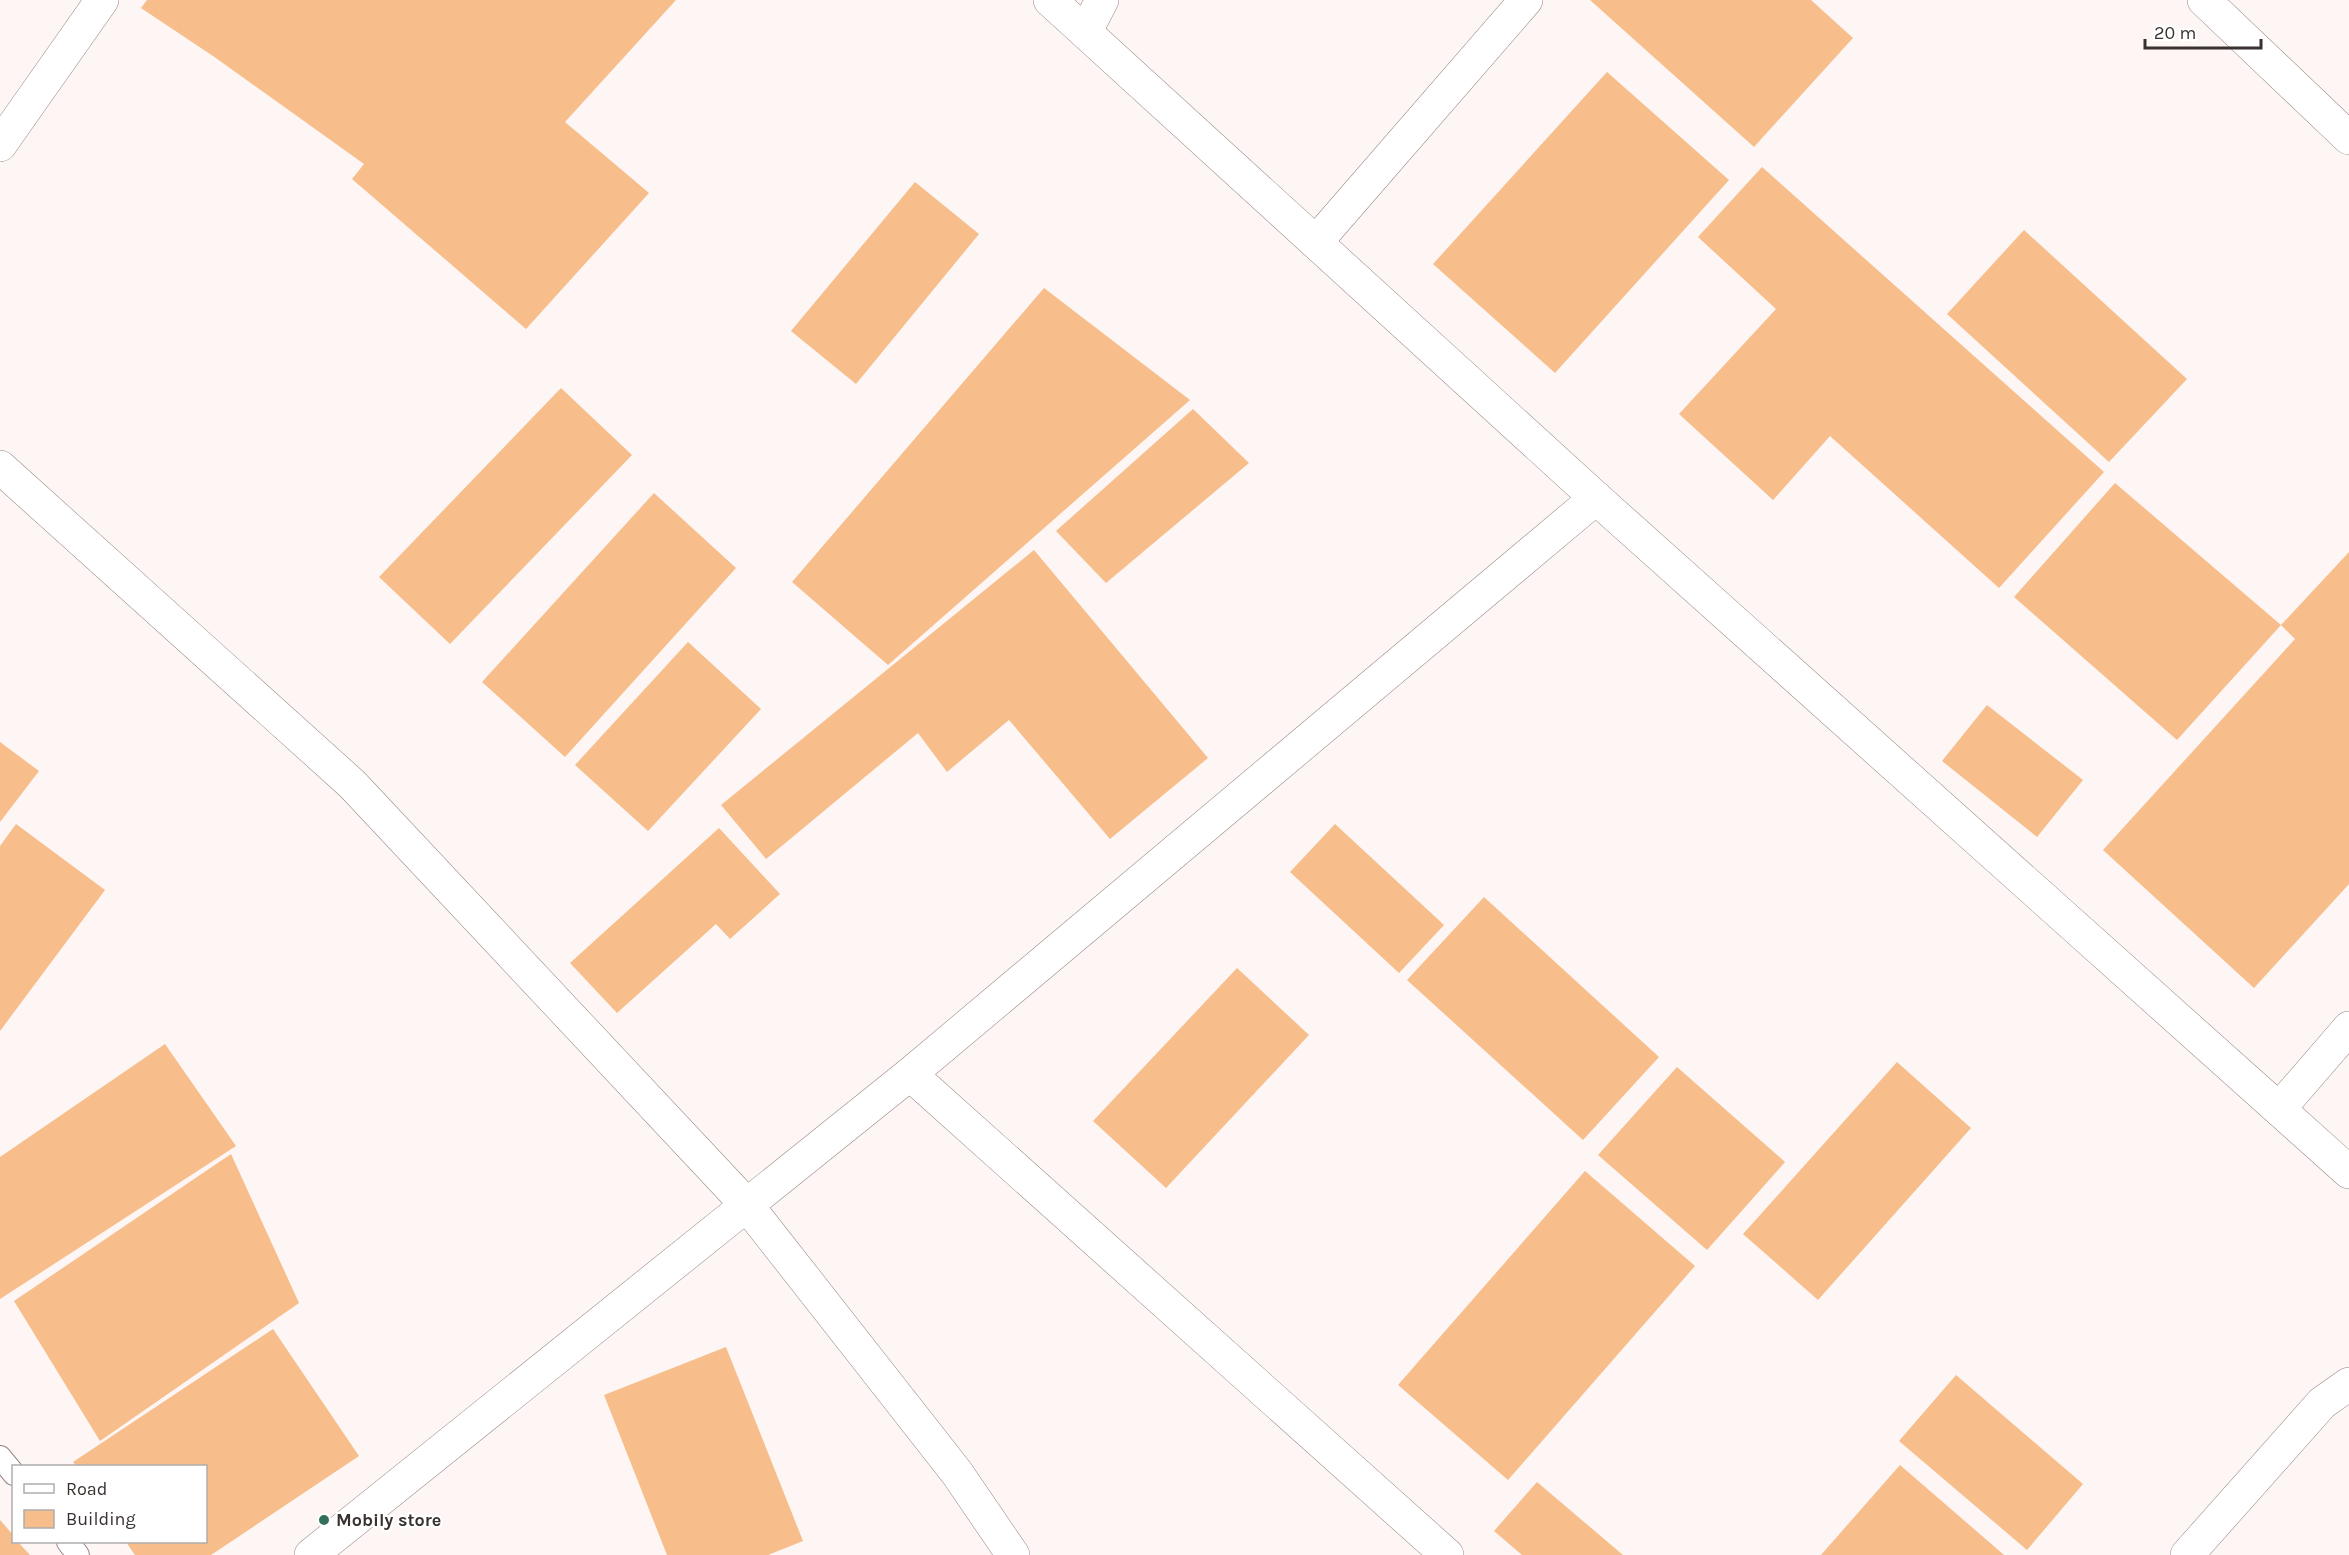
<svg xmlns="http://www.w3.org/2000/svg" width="2349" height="1555" font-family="Karla,sans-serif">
	<rect width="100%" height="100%" fill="#fdf6f4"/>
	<g fill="#f7bd8b">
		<path d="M147 0H676L565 122 649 193 526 329 352 179 364 164 213 56 141 8Z"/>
		<path d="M1590 0H1811L1853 38 1754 147Z"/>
		<path d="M1607 72 1729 180 1555 373 1433 264Z"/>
		<path d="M1762 167 2104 472 1999 588 1830 436 1773 500 1679 414 1776 309 1698 237Z"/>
		<path d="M915 182 979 234 856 384 791 331Z"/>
		<path d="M2024 230 2187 379 2109 462 1947 314Z"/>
		<path d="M1044 288 1190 400 888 665 792 582Z"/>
		<path d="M561 388 632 455 450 644 379 577Z"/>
		<path d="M1193 409 1249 463 1106 583 1056 531Z"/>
		<path d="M2115 483 2281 625 2177 740 2014 597Z"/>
		<path d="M654 493 736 568 565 757 482 682Z"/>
		<path d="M1034 550 1208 758 1110 839 1009 720 947 772 918 733 766 859 721 805Z"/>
		<path d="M2349 552V884L2254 988 2103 850 2295 639 2281 625Z"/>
		<path d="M688 642 761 709 648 831 575 765Z"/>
		<path d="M1987 705 2083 780 2037 837 1942 761Z"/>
		<path d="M0 742 39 771 0 822Z"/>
		<path d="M16 824 105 890 0 1031V846Z"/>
		<path d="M1335 824 1444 925 1399 973 1290 872Z"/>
		<path d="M719 828 780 894 730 939 716 924 617 1013 570 963Z"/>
		<path d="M1484 897 1659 1057 1583 1140 1407 980Z"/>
		<path d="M1237 968 1309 1035 1166 1188 1093 1121Z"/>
		<path d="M165 1044 236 1146 0 1299V1157Z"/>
		<path d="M1897 1062 1971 1128 1818 1300 1743 1234Z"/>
		<path d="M1677 1067 1785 1162 1707 1250 1598 1155Z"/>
		<path d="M231 1154 299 1303 100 1441 14 1301Z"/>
		<path d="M1585 1171 1695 1266 1508 1480 1398 1385Z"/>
		<path d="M273 1329 359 1456 211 1555H135L126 1542H206V1466H76L73 1462Z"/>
		<path d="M726 1347 803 1541 768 1555H667L604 1395Z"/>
		<path d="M1956 1375 2083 1484 2027 1550 1899 1441Z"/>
		<path d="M1900 1465 2004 1555H1821Z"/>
		<path d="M1537 1482 1623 1555H1522L1494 1531Z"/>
		<path d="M0 1520 14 1536V1542H18L30 1555H0Z"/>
	</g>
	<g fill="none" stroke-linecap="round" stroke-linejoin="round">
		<defs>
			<g id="service">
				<path d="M0 1457 14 1474"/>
				<path d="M68 1542 78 1555"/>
			</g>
			<g id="minor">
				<path d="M1050 0 1596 498 2349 1172"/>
				<path d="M2204 0 2349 138"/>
				<path d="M1086 31 1102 0"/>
				<path d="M0 145 102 0"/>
				<path d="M1316 242 1526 0"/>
				<path d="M0 467 352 784 746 1204 957 1473 1013 1555"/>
				<path d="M910 1074 1447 1555"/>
				<path d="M2279 1109 2349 1028"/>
				<path d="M311 1555 910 1074 1596 498"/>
				<path d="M2187 1555 2322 1403 2349 1384"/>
			</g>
		</defs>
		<use href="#service" stroke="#978783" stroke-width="24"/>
		<use href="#minor" stroke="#978783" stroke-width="34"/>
		<use href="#service" stroke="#fff" stroke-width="22"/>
		<use href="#minor" stroke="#fff" stroke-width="33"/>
	</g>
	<circle fill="#336f5a" stroke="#fff" stroke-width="2" cx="324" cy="1520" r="6"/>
	<g text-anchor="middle" stroke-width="4.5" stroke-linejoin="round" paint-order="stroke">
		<g font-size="18" font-weight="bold" fill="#38312f" stroke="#fff" text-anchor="start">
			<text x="336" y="1526">Mobily store</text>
		</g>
	</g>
	<rect x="12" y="1465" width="195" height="78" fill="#ffffff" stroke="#afadac" stroke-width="1.5"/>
	<rect x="24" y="1484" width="30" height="9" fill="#ffffff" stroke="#afadac" stroke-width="1.5"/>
	<text x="66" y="1495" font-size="18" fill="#38312f">Road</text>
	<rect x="24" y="1510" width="30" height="18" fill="#f7bd8b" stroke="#afadac" stroke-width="1.5"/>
	<text x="66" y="1525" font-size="18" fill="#38312f">Building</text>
	<path d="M2145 39v9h116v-9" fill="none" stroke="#38312f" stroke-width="3"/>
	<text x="2154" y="39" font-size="18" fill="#38312f" stroke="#ffffff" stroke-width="4.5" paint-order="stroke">20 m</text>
</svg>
